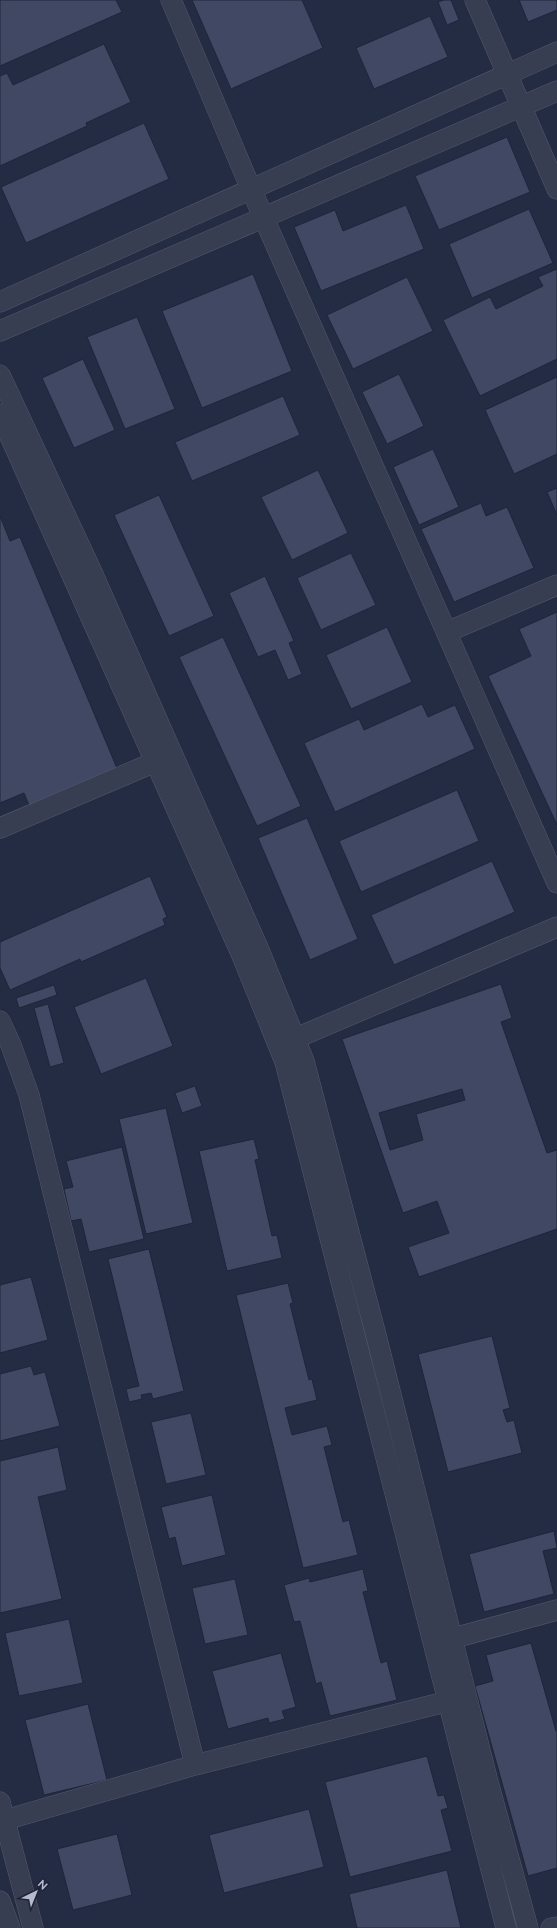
<svg xmlns="http://www.w3.org/2000/svg" width="557" height="1928" viewBox="0 0 557 1928" font-family="Raleway,sans-serif">
	<style>
		.building { fill: #404863; stroke: #1f253a; fill-rule: evenodd }
		.lines { fill: none; stroke-linecap: round; stroke-linejoin: round }
		.minor-casing { stroke: #53596d; stroke-width: 21 }
		.minor { stroke: #383e52; stroke-width: 20 }
	</style>
	<rect width="100%" height="100%" fill="#232c43"/>
	<path class="building" d="M0,0h116l6,12 -122,54z
		M192,0h110l21,48 -92,41z
		M444,0h7l8,20 -12,5 -9,-23z
		M519,0h38v10l-29,12z
		M430,16l18,41 -74,32 -18,-41z
		M104,44l27,58 -45,21 1,3 -87,40v-90l7,-3 6,12z
		M144,123l25,56 -143,64 -25,-56z
		M507,137l23,55 -91,38 -24,-54z
		M406,205l18,44 -103,42 -27,-64 41,-17 8,21z
		M529,209l24,54 -81,35 -23,-54z
		M557,269v90l-77,37 -37,-76 47,-23 6,12 47,-23 -5,-9z
		M253,274l39,97 -90,37 -40,-97z
		M407,277l26,54 -80,38 -26,-54z
		M137,317l38,92 -50,20 -38,-92z
		M83,359l32,71 -41,18 -32,-70z
		M399,374l25,52 -37,18 -25,-52z
		M557,377v77l-43,20 -29,-64z
		M283,396l17,39 -108,46 -17,-39z
		M433,449l26,58 -40,18 -26,-58z
		M318,470l30,63 -56,27 -31,-63z
		M557,488v27l-10,-23z
		M159,495l55,121 -45,20 -55,-121z
		M481,503l5,13 21,-9 27,61 -80,34 -33,-73z
		M0,516l10,25 10,-4 99,236 -88,37 -7,-17 -24,10z
		M351,553l25,52 -55,25 -24,-52z
		M265,576l29,65 -5,2 13,31 -14,6 -13,-30 -17,7 -29,-64z
		M557,612v213l-69,-149 43,-20 -12,-27z
		M387,627l25,55 -61,27 -25,-54z
		M223,637l78,169 -44,20 -78,-169z
		M422,704l6,13 27,-12 20,44 -140,63 -31,-69 55,-24 5,11z
		M457,790l22,51 -118,51 -22,-51z
		M307,818l51,121 -48,21 -52,-122z
		M492,861l23,51 -121,53 -23,-50z
		M150,876l17,41 -4,2 2,6 -84,37 -1,-3 -70,31 -10,-22v-26z
		M146,978l27,68 -72,28 -27,-67z
		M501,984l11,34 -11,4 46,131 10,-3v79l-138,48 -11,-30 41,-14 -12,-32 -34,12 -61,-174zM462,1089l3,11 -49,14 7,26 -33,10 -11,-37z
		M54,985l3,10 -38,13 -3,-10z
		M48,1004l16,59 -14,4 -16,-59z
		M195,1086l7,20 -20,7 -7,-20z
		M166,1108l27,115 -47,11 -27,-115z
		M254,1139l5,20 -4,1 17,76 5,-1 5,23 -55,13 -28,-120z
		M122,1147l22,92 -55,13 -8,-33 -10,2 -7,-32 9,-2 -7,-26z
		M149,1249l35,142 -31,8 -2,-6 -10,2 1,4 -13,3 -3,-13 13,-3 -31,-127z
		M31,1277l17,63 -48,13v-68z
		M288,1283l5,20 -3,1 19,76 3,-1 5,21 -32,8 7,27 35,-9 5,19 -8,2 19,75 6,-2 9,35 -55,13 -67,-273z
		M492,1336l18,72 -7,2 4,12 7,-2 8,33 -74,19 -30,-118z
		M31,1366l3,9 11,-3 15,54 -60,15v-67z
		M191,1413l15,62 -40,9 -15,-62z
		M58,1447l9,43 -29,7 24,102 -62,14v-152z
		M212,1495l14,60 -44,11 -7,-29 -6,2 -8,-32z
		M554,1531l3,17 -14,3 11,43 -70,18 -15,-58z
		M363,1569l5,22 -5,1 18,71 6,-2 10,39 -67,16 -9,-34 -5,2 -16,-63 -6,1 -10,-37 25,-7 1,4z
		M235,1579l13,56 -43,9 -13,-56z
		M69,1619l14,64 -64,13 -14,-63z
		M531,1643l25,88h1v137l-29,8 -53,-190 18,-5 -7,-26z
		M281,1653l15,54 -14,4 3,8 -16,4 -1,-5 -40,11 -16,-58z
		M88,1704l19,76 -63,15 -19,-75z
		M427,1756l11,40 6,-1 4,13 -7,2 11,41 -102,26 -25,-95z
		M309,1809l15,58 -100,26 -15,-58z
		M117,1834l15,61 -59,15 -16,-61z
		M447,1870l14,58h-104l-8,-34z"/>
	<g class="lines">
		<g class="minor-casing">
			<path id="minor" d="M171,0l80,189 306,694
				M475,0l82,189
				M0,302l557,-250
				M0,331l557,-240
				M0,375l91,195 168,380 45,111 73,278 111,443 40,146
				M0,414l243,544 42,104 221,866
				M447,632l110,-47
				M0,828l155,-66
				M0,1021l11,24 18,50 166,670
				M282,1044l275,-117
				M439,1642l118,-32
				M0,1802l33,126
				M0,1820h5l190,-55 266,-67
				M0,1901l10,27
				M551,1928l6,-1"/>
		</g>
		<use href="#minor" class="minor"/>
	</g>
	<g transform="translate(36 1892) rotate(43)" stroke="#1d2338" stroke-width="3" paint-order="stroke">
	<path d="M0-3L7 15L0 10L-7 15Z" fill="#b5bacc"/>
	<text y="-6" font-size="11" font-weight="bold" text-anchor="middle" fill="#b5bacc">N</text>
	</g>
</svg>
